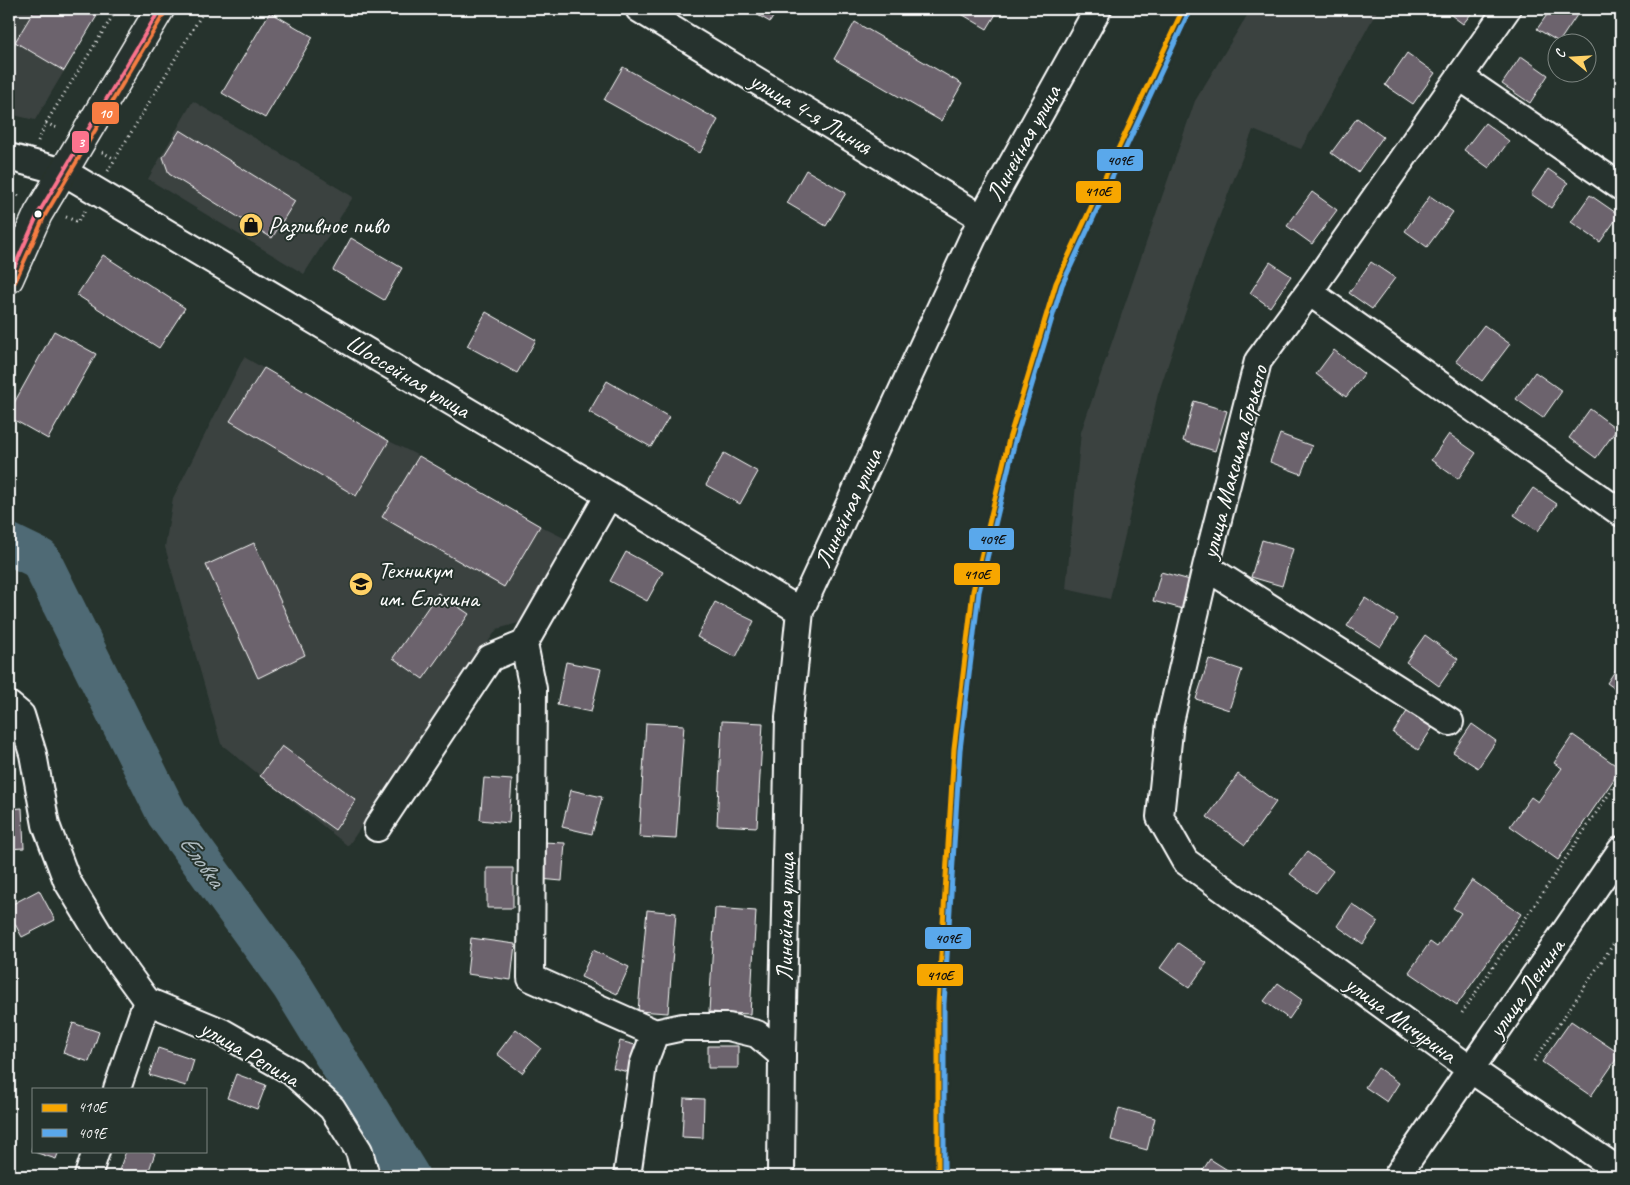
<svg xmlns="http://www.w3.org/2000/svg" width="1630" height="1185" viewBox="0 0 1630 1185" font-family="Caveat,sans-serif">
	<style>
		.built { fill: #3b4240 }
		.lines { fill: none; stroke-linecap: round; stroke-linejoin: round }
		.river { stroke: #4f6b75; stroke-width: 41 }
		.building { fill: #6c646d; stroke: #fff }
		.minor-casing { stroke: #fff; stroke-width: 30 }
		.major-casing { stroke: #fff; stroke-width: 31 }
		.path { stroke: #fff; stroke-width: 3; stroke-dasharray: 1 4; stroke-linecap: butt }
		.minor { stroke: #26332d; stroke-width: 26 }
		.major { stroke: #26332d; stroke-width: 28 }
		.bus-1-casing { stroke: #26332d; stroke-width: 8 }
		.bus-2-casing { stroke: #26332d; stroke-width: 8 }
		.bus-1 { stroke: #fc738d; stroke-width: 4 }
		.bus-2 { stroke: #f77d43; stroke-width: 4 }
		.rail-1-casing { stroke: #26332d; stroke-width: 9 }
		.rail-2-casing { stroke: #26332d; stroke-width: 9 }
		.rail-1 { stroke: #f7a600; stroke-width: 5 }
		.rail-2 { stroke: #5aa8eb; stroke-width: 5 }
		.bus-dot { fill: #fff; stroke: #26332d; stroke-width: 2 }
		.labels { text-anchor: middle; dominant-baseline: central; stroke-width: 4; stroke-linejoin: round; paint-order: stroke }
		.street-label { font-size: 24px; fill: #fff; stroke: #26332d }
		.poi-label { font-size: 24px; fill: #fff; stroke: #26332d; text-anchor: start }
		.water-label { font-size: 25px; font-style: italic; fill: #b0bcc1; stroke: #26332d }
		.line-badge { stroke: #26332d; stroke-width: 2 }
		.badge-label { font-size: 14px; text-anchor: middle; font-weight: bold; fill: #fff }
		.pale-badge-label { font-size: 14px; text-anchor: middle; font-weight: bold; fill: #111 }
	</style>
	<rect width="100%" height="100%" fill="#26332d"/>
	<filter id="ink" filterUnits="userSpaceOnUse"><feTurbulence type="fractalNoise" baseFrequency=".02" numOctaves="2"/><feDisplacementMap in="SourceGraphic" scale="10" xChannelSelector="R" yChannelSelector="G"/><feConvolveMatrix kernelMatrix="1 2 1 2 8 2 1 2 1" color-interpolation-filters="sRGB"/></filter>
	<g filter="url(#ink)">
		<path class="built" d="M9,9h92l-66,111 -26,-6z
			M1251,9h127l-77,140 -48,-19 -46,118 -49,146 -48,205 -44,-10 15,-157 114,-331z
			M193,101l160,96 -49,77 -156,-95z
			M244,357l145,84 30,15 121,70 30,15 -41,79 -32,9 -149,217 -127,-102 -56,-197 8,-49z"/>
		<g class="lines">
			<path class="river" d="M9,544l31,15 127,255 125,172 117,190"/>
		</g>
		<path class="building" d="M35,9h66l-37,62 -49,-29z
			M747,9h31l-8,13z
			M953,9h46l-12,20z
			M1443,9h32l-12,15z
			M1551,9h18l8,6 -18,27 -22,-13z
			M270,12l43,25 -48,81 -43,-25z
			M855,22l107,62 -21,37 -107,-62z
			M1407,53l28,20 -22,31 -28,-19z
			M1521,56l27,19 -18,28 -28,-19z
			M623,67l95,53 -18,33 -96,-53z
			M1357,118l26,19 -25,35 -27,-19z
			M1485,123l24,18 -20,27 -25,-18z
			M180,130l115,71 -23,37 -103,-64 -6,-17z
			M1548,169l20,14 -17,25 -20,-14z
			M806,170l40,23 -20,33 -39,-23z
			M1312,192l25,18 -25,34 -25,-18z
			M1590,195l29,20 -19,27 -29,-20z
			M1430,196l23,16 -26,35 -22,-16z
			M351,238l51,30 -18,32 -51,-30z
			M103,255l82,53 -26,40 -82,-53z
			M1270,262l21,14 -21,31 -20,-14z
			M1371,262l24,16 -23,31 -23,-16z
			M486,312l50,28 -19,33 -50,-27z
			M1484,325l26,19 -28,37 -26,-20z
			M54,331l42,23 -48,85 -39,-22v-5z
			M1334,350l30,24 -18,23 -30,-23z
			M264,368l125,73 -33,55 -126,-75z
			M1535,372l27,19 -19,27 -27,-19z
			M607,381l62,36 -18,30 -62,-35z
			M1194,401l33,10 -12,40 -32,-10z
			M1590,409l27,20 -21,29 -27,-20z
			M1280,434l32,12 -11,28 -31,-12z
			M1449,434l27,19 -18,26 -27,-19z
			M724,453l34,19 -18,32 -34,-19z
			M419,456l121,70 -36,61 -122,-70z
			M1533,488l24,16 -19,27 -24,-16z
			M1262,540l31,9 -11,37 -31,-9z
			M254,543l51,112 -47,23 -52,-113z
			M626,552l37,20 -16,29 -37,-20z
			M1161,572l29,8 -7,29 -30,-8z
			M438,593l31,21 -46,65 -30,-21z
			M1365,598l33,21 -18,28 -33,-21z
			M715,602l39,19 -18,36 -39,-20z
			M1425,635l33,24 -19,27 -33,-24z
			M1209,659l33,11 -13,40 -33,-11z
			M566,662l35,7 -10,43 -34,-7z
			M1621,662v31l-14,-10z
			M1408,710l25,17 -15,23 -25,-17z
			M722,721l41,2 -6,104 -40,-2z
			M646,723l38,2 -8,114 -37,-2z
			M1472,724l24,17 -18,27 -25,-16z
			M1573,735l48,34 -63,91 -48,-34 21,-29 7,5 24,-34 -8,-5z
			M282,746l74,54 -21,30 -75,-54z
			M1238,774l38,28 -31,43 -38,-28z
			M484,778l28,2 -3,43 -29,-3z
			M571,790l31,7 -10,37 -30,-7z
			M22,808l2,40 -15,1v-40z
			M542,842l23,1 -3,38 -22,-2z
			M1307,852l26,19 -17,22 -26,-19z
			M487,868h26v40h-26z
			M1472,880l49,34 -64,91 -48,-33 21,-30 7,5 24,-34 -8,-5z
			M39,890l16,30 -33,17 -13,-24v-7z
			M1352,904l26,18 -15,22 -26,-18z
			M715,908l41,3 -6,103 -41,-2z
			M647,910l29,3 -8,100 -30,-2z
			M471,938l44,6 -4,36 -44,-6z
			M1178,943l29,20 -18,25 -29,-20z
			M593,950l36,17 -12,27 -36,-17z
			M1278,983l24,17 -13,19 -25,-18z
			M1571,1021l49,33 -29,42 -49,-34z
			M73,1023l26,9 -10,30 -26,-9z
			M516,1029l25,19 -19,25 -25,-19z
			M620,1041l23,6 -8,27 -22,-6z
			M708,1046h30v22h-30z
			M158,1048l36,12 -8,26 -37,-11z
			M1378,1068l21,15 -12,19 -22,-15z
			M236,1074l30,11 -9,24 -30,-11z
			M684,1098l20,1 -1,39 -21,-1z
			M1119,1108l36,10 -8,32 -36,-10z
			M34,1141v10h25l-3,8 -25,-8z
			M126,1151h24l5,2 -8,23h-30z
			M1210,1159l27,17h-38z"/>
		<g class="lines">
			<g class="minor-casing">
				<path id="minor" d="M639,9l343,209
					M1507,9l-198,283 -51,69 -52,206 -36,155 -10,95 25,44 285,208 151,103
					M1460,77l161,110
					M9,157l55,15 545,323 191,116
					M1309,292l312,221
					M1206,567l244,155
					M524,644l9,45 -2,289 124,55 28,-6h45l29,7 25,21
					M9,705l12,10 12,39 13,71 21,56 37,61 43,59
					M377,828l113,-170 34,-14 85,-149
					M147,1001l75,31 70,40 40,36 27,43 7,25
					M117,1089l30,-88
					M88,1176l8,-25
					M627,1176l16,-111 12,-32
					M781,1176l1,-121 7,-338 11,-106 182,-393 116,-209
					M1397,1176l224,-326"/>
			</g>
			<g class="major-casing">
				<path id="major" d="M9,279l29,-65 122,-205"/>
			</g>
			<path class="path" d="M46,123l13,6
				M38,141l8,-18 71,-114
				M102,152l13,7
				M108,171l97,-162
				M9,191l10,5
				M66,217l12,5 7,-11
				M1462,1013l159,-237
				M1534,1061l87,-128"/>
			<use href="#minor" class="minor"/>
			<use href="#major" class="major"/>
			<g class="bus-1-casing">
				<path id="bus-1" d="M9,279l29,-65 122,-205"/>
			</g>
			<g class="bus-2-casing">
				<path id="bus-2" d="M15,282l29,-65 121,-205"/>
			</g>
			<use href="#bus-1" class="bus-1"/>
			<use href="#bus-2" class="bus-2"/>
			<g class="rail-1-casing">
				<path id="rail-1" d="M938,1176v-172l16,-255 19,-158 36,-152 47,-156 127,-274"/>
			</g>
			<g class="rail-2-casing">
				<path id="rail-2" d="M944,1176v-172l16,-254 19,-158 36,-151 47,-156 127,-273"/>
			</g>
			<use href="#rail-1" class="rail-1"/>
			<use href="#rail-2" class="rail-2"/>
		</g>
	</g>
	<defs>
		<g id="shop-disc" transform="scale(1.25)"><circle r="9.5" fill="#ffd166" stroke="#26332d"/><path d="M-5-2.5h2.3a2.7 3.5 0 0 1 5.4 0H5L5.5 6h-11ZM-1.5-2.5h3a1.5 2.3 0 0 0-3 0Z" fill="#111"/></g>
		<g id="university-disc" transform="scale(1.25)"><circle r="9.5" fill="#ffd166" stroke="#26332d"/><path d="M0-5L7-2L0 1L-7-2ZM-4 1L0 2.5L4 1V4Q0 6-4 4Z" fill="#111"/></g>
	</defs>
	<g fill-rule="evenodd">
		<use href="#shop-disc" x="251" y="225"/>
		<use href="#university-disc" x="361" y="584"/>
	</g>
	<circle class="bus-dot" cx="38" cy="214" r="4.5"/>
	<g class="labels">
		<g class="street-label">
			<text transform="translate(811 113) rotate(31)">улица 4-я Линия</text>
			<text transform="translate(1023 143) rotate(-61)">Линейная улица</text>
			<text transform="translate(408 376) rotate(31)">Шоссейная улица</text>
			<text transform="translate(1234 462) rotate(-75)">улица Максима Горького</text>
			<text transform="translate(848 508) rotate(-65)">Линейная улица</text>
			<text transform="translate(785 917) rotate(-89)">Линейная улица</text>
			<text transform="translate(1526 988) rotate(-55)">улица Ленина</text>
			<text transform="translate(1401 1019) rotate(36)">улица Мичурина</text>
			<text transform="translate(250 1053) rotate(30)">улица Репина</text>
		</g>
		<g class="poi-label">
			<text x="268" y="225">Разливное пиво</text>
			<text x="378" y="570">Техникум<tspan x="378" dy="28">им. Елохина</tspan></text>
		</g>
		<g class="water-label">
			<text transform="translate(202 861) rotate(54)">Еловка</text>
		</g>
	</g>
	<g class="line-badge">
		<rect x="91" y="101" width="29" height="24" rx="5" fill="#f77d43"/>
		<rect x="71" y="130" width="19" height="24" rx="5" fill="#fc738d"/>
		<rect x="1096" y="148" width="48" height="24" rx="5" fill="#5aa8eb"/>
		<rect x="1075" y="180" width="47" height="24" rx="5" fill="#f7a600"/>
		<rect x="968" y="527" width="47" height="24" rx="5" fill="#5aa8eb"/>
		<rect x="953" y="562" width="48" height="24" rx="5" fill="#f7a600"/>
		<rect x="924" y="926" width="48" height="24" rx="5" fill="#5aa8eb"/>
		<rect x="916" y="963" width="48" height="24" rx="5" fill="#f7a600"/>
	</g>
	<g class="badge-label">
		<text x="105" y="118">10</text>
		<text x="81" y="147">3</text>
	</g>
	<g class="pale-badge-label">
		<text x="1120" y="165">409E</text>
		<text x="1098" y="196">410E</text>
		<text x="992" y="544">409E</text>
		<text x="977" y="579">410E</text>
		<text x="948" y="943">409E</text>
		<text x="940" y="980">410E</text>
	</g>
	<rect width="1630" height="1185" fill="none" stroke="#26332d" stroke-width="30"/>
	<rect x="15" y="15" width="1600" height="1155" fill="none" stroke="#fff" stroke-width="2" filter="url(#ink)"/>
	<rect x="32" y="1088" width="175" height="65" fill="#26332d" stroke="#7d8581"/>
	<rect x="42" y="1104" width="25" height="8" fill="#f7a600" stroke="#7d8581"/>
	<text x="78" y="1112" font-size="15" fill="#ffffff">410E</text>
	<rect x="42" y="1129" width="25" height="8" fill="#5aa8eb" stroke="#7d8581"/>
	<text x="78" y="1138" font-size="15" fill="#ffffff">409E</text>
	<g transform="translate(1572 58) rotate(288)"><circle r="24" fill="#26332d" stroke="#7d8581"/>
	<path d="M0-4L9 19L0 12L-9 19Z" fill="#ffd166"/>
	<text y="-8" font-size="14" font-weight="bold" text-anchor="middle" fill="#ffffff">С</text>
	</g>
</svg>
